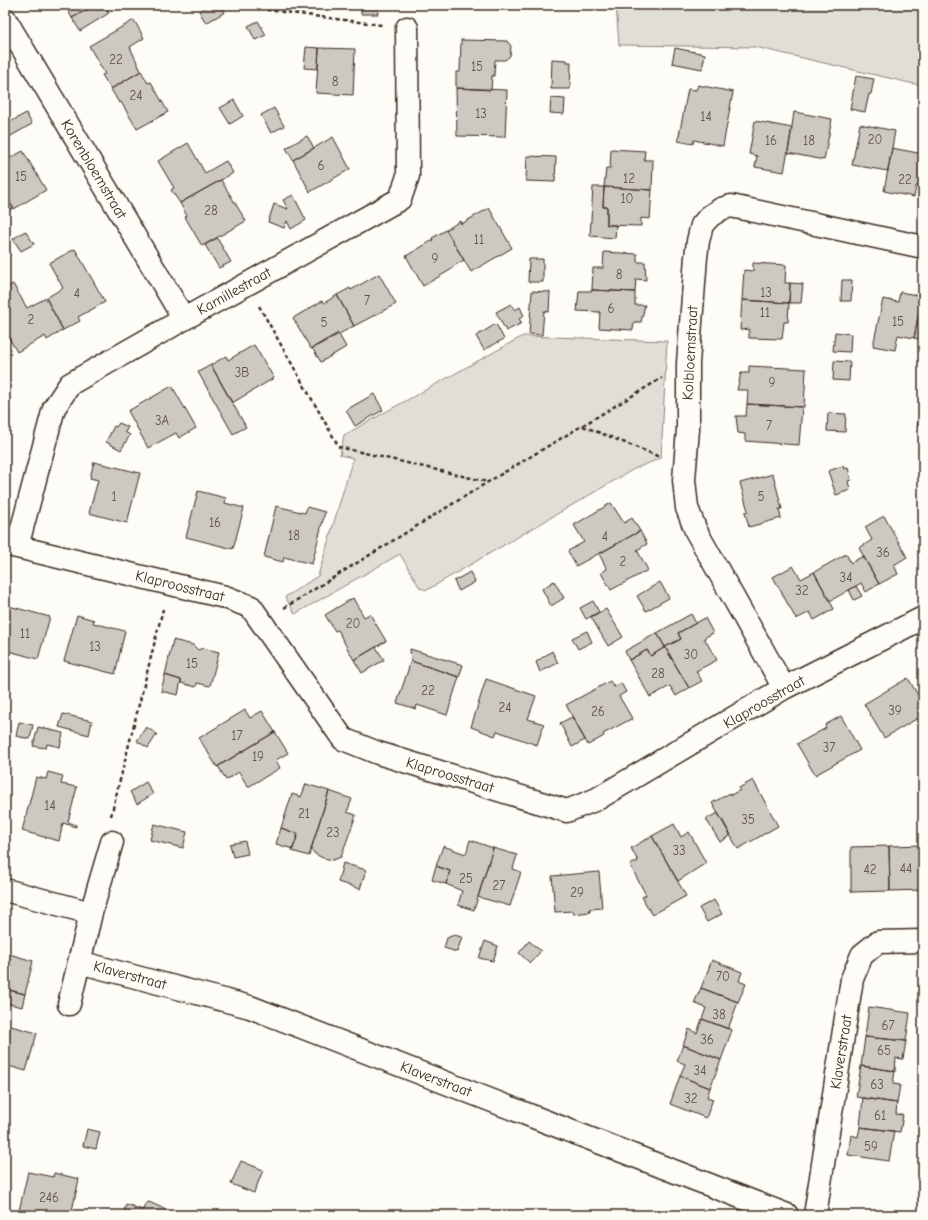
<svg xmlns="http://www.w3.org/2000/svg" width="928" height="1220" viewBox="0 0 928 1220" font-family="'Comic Neue',sans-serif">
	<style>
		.green { fill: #e1ded7; stroke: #8e847a }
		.building { fill: #cdc8c2; stroke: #3b2a1e }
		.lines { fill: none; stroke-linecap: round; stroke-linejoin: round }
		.minor-casing { stroke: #3b2a1e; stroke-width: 25 }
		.path { stroke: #3b2a1e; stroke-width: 2.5; stroke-dasharray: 4 3; stroke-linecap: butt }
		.minor { stroke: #fdfcf7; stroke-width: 22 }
		.labels { text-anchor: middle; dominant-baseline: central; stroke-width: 3.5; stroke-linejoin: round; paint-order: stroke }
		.number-label { font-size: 13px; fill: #605247 }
		.street-label { font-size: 15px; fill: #3b2a1e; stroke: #fdfcf7 }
	</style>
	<rect width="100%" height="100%" fill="#fdfcf7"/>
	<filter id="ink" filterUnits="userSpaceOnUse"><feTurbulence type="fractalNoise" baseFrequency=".025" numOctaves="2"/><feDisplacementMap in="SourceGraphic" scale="8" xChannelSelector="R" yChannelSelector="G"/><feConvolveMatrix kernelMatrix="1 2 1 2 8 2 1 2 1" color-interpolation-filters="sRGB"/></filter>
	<g filter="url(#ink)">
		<path class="green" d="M616,5h307v81l-168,-39 -136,-2z
			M523,336l144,5 -6,117 -27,11 -207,121 -7,-2 -20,-34 -105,60 -10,-17 33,-21 35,-118 -13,-3 4,-20z"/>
		<path class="building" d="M65,5h30l-23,13z
			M95,5h9l5,8 -29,18 -8,-13z
			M209,5h12l4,7 -19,11 -7,-12z
			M361,5h17v9h-17z
			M134,20l10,18 -14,9 11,24 -30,18 -9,-14 3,-1 -16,-28z
			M258,21l8,14 -11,5 -7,-14z
			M461,40l46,1 4,5 -1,10 -5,4h-10l-1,16h-2l-1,14 -35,-2v-16h4z
			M306,47l13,1 -1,21 -14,-1z
			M319,48l36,1 -2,46 -37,-2z
			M675,48l30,6 -3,15 -30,-6z
			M552,59l15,1v2h4l-1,27h-19z
			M141,71l7,12 3,-1 17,30 -31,17 -16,-27 -2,1 -8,-14z
			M856,76l18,3 -3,15h-2l-4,18 -15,-3z
			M698,85l35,7 -10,54 -29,-6 -1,4 -15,-3 10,-52 8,1z
			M456,88l51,2 -2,47 -48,-1z
			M551,98l14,1 -1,15 -14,-1z
			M234,100l9,16 -13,8 -10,-16z
			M274,108l10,18 -13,7 -10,-18z
			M794,112l38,7 -8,41 -36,-7z
			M26,113l6,11 -23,13 -1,-3 -3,1v-10z
			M755,121l37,7 -8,44 -29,-5 2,-11 -8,-2z
			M860,124l35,7 -7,40 -36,-6z
			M307,136l7,12 -21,12 -7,-12z
			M333,137l17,32 -40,23 -17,-32z
			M188,143l17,30 21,-12 7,12 -53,30 -9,-13 3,-2 -16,-27z
			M892,148l31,6v33l-7,-1 -2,11 -30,-6z
			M611,149l34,2 -1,9h9l-1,30 -48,-3 2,-19h4z
			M23,151l23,39 -32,19 -9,-14v-34z
			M527,156l29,1 -1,25 -29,-1z
			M221,180l25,41 -44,25 -17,-29 2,-1 -7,-13z
			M593,187h11l-1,20h4v18h9l-1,13 -25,-2z
			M604,187l48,3 -2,29 -9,-1v8l-34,-1v-18h-4z
			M5,194l8,14 -8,4z
			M293,195l13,25 -15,9 -4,-8 -3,7 -16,-6 6,-18 14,5 -5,-9z
			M489,208l23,40 -41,24 -25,-42 14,-9 1,3z
			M446,230l18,30 -12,7v2l-29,17 -17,-30 27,-16 -1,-2z
			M25,231l9,13 -13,7 -8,-12z
			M217,238l14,24 -12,6 -14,-23z
			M75,249l30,53 -27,15 2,4 -17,9 -17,-32 17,-10 -14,-25z
			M604,252l33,2v8h8l1,18 -10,-1 -1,13 -43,-2 1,-22h10z
			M529,259h14v23h-15z
			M753,263l33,2 -1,18h5l-1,20 -47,-3 2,-30 9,1z
			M379,274l17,30 -42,22 -17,-31 13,-7 1,2z
			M842,280h10l-1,21h-10z
			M790,283l13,1 -2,19h-12z
			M13,284l14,24 19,-10 17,32 -16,10 -2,-4 -28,16 -12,-21v-43z
			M592,290l43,2v13h10l-4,17h-7l-1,8 -34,-2 1,-16 -23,-1 2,-20h13z
			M532,291l18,1 -1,20 -5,-1 -2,24 -13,-1z
			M900,292l22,4 -8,42 -16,-3 -3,15 -22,-4 10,-47 15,3z
			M337,295l17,31 -43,23 -18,-31 29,-17 2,2z
			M742,300l47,3 -1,19h-4l-2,17 -33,-1v-9l-9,1z
			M511,304l4,6 5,-3 4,9 -5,3 3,4 -16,8 -10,-19z
			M920,306l3,1v33l-9,-2z
			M496,324l8,15 -20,11 -8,-14z
			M835,332l16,2 -1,18 -17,-1z
			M338,333l8,14 -25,15 -9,-14z
			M254,345l20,33 -42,25 -21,-38 15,-9 2,4z
			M834,361l16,1 -1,19 -16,-1z
			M211,365l35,62 -13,7 -35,-62z
			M749,366l57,3 -2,38 -57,-3 1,-14h-11l4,-17h8z
			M172,386l24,42 -17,10 -3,-5 -28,15 -20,-37z
			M374,394l9,16 -28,16 -9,-16z
			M747,404l55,3 -3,38 -54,-4v-7l-7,-1 -2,-17h10z
			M920,412h3v16l-6,-1z
			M828,413l18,1 -1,18 -18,-1z
			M119,423l9,4 -3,5 5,3 -9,15 -15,-8 8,-16 2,1z
			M921,435h2v18l-5,-1z
			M94,462l46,11 -13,50 -38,-10 9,-33 -8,-2z
			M843,466l1,3 4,-1 3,12 -3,1 2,9 -14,5 -8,-24z
			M773,474l9,35h-3l2,9 -32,9 -4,-15 3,-1 -8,-28z
			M198,491l28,7 -1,5 19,5 -11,41 -47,-12z
			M611,503l13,20 8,-5 8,13 -64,35 -8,-15 16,-9 -10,-17z
			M276,506l29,7 2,-6 18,5 -13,52 -28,-7 -1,5 -19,-5z
			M884,516l23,41 -13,8 4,9 -19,10 -20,-36 13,-8 -7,-13z
			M640,531l7,13 -10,6 11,20 -37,20 -10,-17 6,-4 -8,-15z
			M846,554l5,9 12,-7 16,28 -13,8 -5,-9 -31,18 -16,-29z
			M793,566l8,13 13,-7 20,37 -20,11 -4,-8 -14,7 -23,-42z
			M470,572l5,10 -16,9 -5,-10z
			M554,581l10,17 -13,8 -9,-17z
			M660,582l9,16 -23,13 -9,-15z
			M856,586l6,10 -8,4 -5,-10z
			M353,598l11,19 6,-3 16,27 -32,19 -14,-25h1l-3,-5 -3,1 -10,-16z
			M593,601l6,11 -13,7 -6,-11z
			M5,605l45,12 -12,42 -33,-9z
			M606,609l17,28 -15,9 -17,-29z
			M691,614l5,9 -18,10 3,6 -16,8 -8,-14z
			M77,615l17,5 -1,3 32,8 -10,43 -51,-13z
			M705,618l8,15 -9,5 13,22 -21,11 6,10 -13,7 -24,-41 16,-8 -3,-6z
			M587,631l5,11 -14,7 -6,-11z
			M657,633l8,14 -14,9 -4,-6 -18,10 -4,-9z
			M173,640l20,5 5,5 5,-2 16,4 -9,34 -13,-3 -1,4 -15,-4v-3l-16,-5z
			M376,647l8,13 -22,13 -8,-13z
			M665,647l24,41 -13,8 -6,-10 -20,11 -21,-37 18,-10 4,6z
			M410,649l53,16 -4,12 -48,-16z
			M552,651l6,12 -18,9 -4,-10z
			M411,661l48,16 -12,38 -30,-10 -1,4 -19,-6z
			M165,675l16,5 -3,15 -17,-4z
			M908,678l15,26v11l-39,23 -20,-34z
			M486,679l50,17 -8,23 16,5 -7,21 -40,-14 -2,5 -24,-9z
			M610,681l4,6 7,-4 5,9 -7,4 14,24 -2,-1 -28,15 1,2 -16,9 -22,-40z
			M245,710l5,8 12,-7 13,21 -58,35 -18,-29z
			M63,714l29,7 -3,14 -30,-8z
			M841,716l19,34 -45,25 -18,-31 29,-16 -1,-3z
			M572,717l13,23 -13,7 -12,-24z
			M19,722l14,3 -3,14 -14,-3z
			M38,727l25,6 -3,14 -13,-3 -1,4 -13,-2z
			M146,727l11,7 -9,14 -11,-7z
			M275,732l13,21 -12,7 4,8 -32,19 -9,-15 -13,8 -8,-14z
			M48,772l15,4 -2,8 16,3 -9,35 8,3v2l-13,-4 -4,18 -37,-10 14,-54 10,2z
			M753,780l25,46 -40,23 -26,-46 18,-10 1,2 9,-5 -1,-2z
			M146,782l7,12 -16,10 -7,-12z
			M306,784l23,7 -20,65 -17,-5 6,-17 -17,-6 11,-34 9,3z
			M329,791l23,8 -5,13 9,3 -15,42 -8,3 -10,-2 -8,-4 -4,-5z
			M718,813l13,22 -11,7 -14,-23z
			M154,824l33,8 -4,16 -33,-8z
			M674,824l7,13 8,-5 17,31 -28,18 -26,-45z
			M281,828l17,6 -5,15 -17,-5z
			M652,836l34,60 -34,19 -10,-18 4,-2 -16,-30 8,-4 -7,-13z
			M470,840l23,8 -19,62 -16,-5 4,-14 -16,-7 4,-13 -14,-5 7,-20 23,8z
			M245,841l3,13 -15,3 -3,-13z
			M923,845v45l-33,1 -1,-45z
			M889,846l1,45 -39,1v-45z
			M493,848l24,7 -4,14 8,3 -11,34 -32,-9z
			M343,863l23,7 -6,19 -22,-7z
			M436,866l14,5 -4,13 -14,-4z
			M599,872l3,36 -13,1 1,3 -17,2v-3l-18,1 -3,-36z
			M714,900l8,14 -15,8 -8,-14z
			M454,935l8,2 -5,15 -13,-4 3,-10z
			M485,941l13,5 -5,15 -14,-3z
			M529,941l12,10 -11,12 -11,-10z
			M5,951l1,2 27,8 -8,33 -20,-5z
			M712,960l30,12 -3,9 7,3 -8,18 -37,-14z
			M701,988l37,14 -10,27 -26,-10 4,-11 -12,-5z
			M5,989l20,5 -3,13 -17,-4z
			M869,1007l41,6 -4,28 -41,-4z
			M702,1019l30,11 -11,30 -38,-15 6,-16 8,4z
			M11,1026l26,7 -11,38 -21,-6 2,-13 -2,-1v-4z
			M865,1037l41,4 -3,18 -7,-1 -1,13 -34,-5z
			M683,1045l38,15 -11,28 -30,-12 5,-12 -8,-3z
			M861,1066l34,5 -2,13 7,1 -3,18 -41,-6z
			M680,1076l30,12 -3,9 6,2 -7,19 -36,-14z
			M863,1098l34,5 -1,11 7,1 -3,17 -40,-5z
			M860,1127l34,4 -5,30 -41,-6 3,-20 7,2z
			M87,1129l13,3 -4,17 -13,-3z
			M241,1161l22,9 -9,23 -23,-9z
			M28,1172l25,5 1,-4 25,6 -8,36h-53z
			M149,1202l29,13h-55l3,-11 17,6 2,-6z"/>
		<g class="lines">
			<g class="minor-casing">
				<path id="minor" d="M5,19l179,300
					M5,544l220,53 26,10 92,132 35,14 189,58 30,-12 187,-111 139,-70
					M17,547l37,-139 16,-24 114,-65 216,-120 8,-23 -1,-148
					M784,688l-88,-157 -9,-23 -3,-28 4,-51v-66l8,-106 2,-16 4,-16 8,-9 11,-7 10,-3 192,41
					M5,890l86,23
					M79,962l171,45 537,208
					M69,1004l22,-91 21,-71
					M815,1215l37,-236 10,-24 16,-13 45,-1"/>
			</g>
			<path class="path" d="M261,5l7,5 114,15
				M259,306l80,141 149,35
				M583,426l77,31
				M284,608l204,-126 174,-104
				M111,816l52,-207"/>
			<use href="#minor" class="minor"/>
		</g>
	</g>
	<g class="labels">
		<g class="number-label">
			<text x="116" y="59">22</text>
			<text x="477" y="66">15</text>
			<text x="335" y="81">8</text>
			<text x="136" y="95">24</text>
			<text x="481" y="113">13</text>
			<text x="706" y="116">14</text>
			<text x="875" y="139">20</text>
			<text x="771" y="140">16</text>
			<text x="809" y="140">18</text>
			<text x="321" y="165">6</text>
			<text x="21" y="176">15</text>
			<text x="629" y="178">12</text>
			<text x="905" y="179">22</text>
			<text x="627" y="198">10</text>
			<text x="211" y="210">28</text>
			<text x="479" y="239">11</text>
			<text x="435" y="258">9</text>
			<text x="619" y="274">8</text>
			<text x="766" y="292">13</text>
			<text x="77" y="293">4</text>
			<text x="367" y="300">7</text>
			<text x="611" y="308">6</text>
			<text x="765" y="312">11</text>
			<text x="31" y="319">2</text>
			<text x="898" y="321">15</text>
			<text x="324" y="322">5</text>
			<text x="242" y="372">3B</text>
			<text x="772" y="382">9</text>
			<text x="162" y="420">3A</text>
			<text x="769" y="425">7</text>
			<text x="114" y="496">1</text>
			<text x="761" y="496">5</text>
			<text x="215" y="522">16</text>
			<text x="294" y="535">18</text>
			<text x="605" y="536">4</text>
			<text x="883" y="552">36</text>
			<text x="623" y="561">2</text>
			<text x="846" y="577">34</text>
			<text x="802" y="590">32</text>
			<text x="353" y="623">20</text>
			<text x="25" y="633">11</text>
			<text x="95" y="646">13</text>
			<text x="691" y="654">30</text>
			<text x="192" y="663">15</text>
			<text x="658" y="673">28</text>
			<text x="428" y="690">22</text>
			<text x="505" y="707">24</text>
			<text x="895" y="710">39</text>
			<text x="598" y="711">26</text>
			<text x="237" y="735">17</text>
			<text x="829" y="747">37</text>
			<text x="258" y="756">19</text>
			<text x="50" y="805">14</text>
			<text x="304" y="813">21</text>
			<text x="748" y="819">35</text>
			<text x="333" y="832">23</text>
			<text x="679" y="850">33</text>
			<text x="906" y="868">44</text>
			<text x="870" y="869">42</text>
			<text x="466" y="878">25</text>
			<text x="499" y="885">27</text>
			<text x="577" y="892">29</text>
			<text x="723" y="976">70</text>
			<text x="719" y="1014">38</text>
			<text x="888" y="1025">67</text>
			<text x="707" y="1039">36</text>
			<text x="884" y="1050">65</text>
			<text x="700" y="1070">34</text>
			<text x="877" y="1084">63</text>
			<text x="691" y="1098">32</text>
			<text x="880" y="1115">61</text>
			<text x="871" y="1146">59</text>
			<text x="49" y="1197">246</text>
		</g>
		<g class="street-label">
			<text transform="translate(94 169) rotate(59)">Korenbloemstraat</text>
			<text transform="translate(234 291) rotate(-29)">Kamillestraat</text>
			<text transform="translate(690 353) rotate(-87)">Kolbloemstraat</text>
			<text transform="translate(180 586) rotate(14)">Klaproosstraat</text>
			<text transform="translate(764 702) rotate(-30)">Klaproosstraat</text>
			<text transform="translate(450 775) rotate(17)">Klaproosstraat</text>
			<text transform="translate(130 975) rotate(15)">Klaverstraat</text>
			<text transform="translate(841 1052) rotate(-81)">Klaverstraat</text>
			<text transform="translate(436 1079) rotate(21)">Klaverstraat</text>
		</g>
	</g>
	<rect width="928" height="1220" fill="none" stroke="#fdfcf7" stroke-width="20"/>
	<rect x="10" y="10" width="908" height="1200" fill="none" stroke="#3b2a1e" stroke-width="1.5" filter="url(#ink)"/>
</svg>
